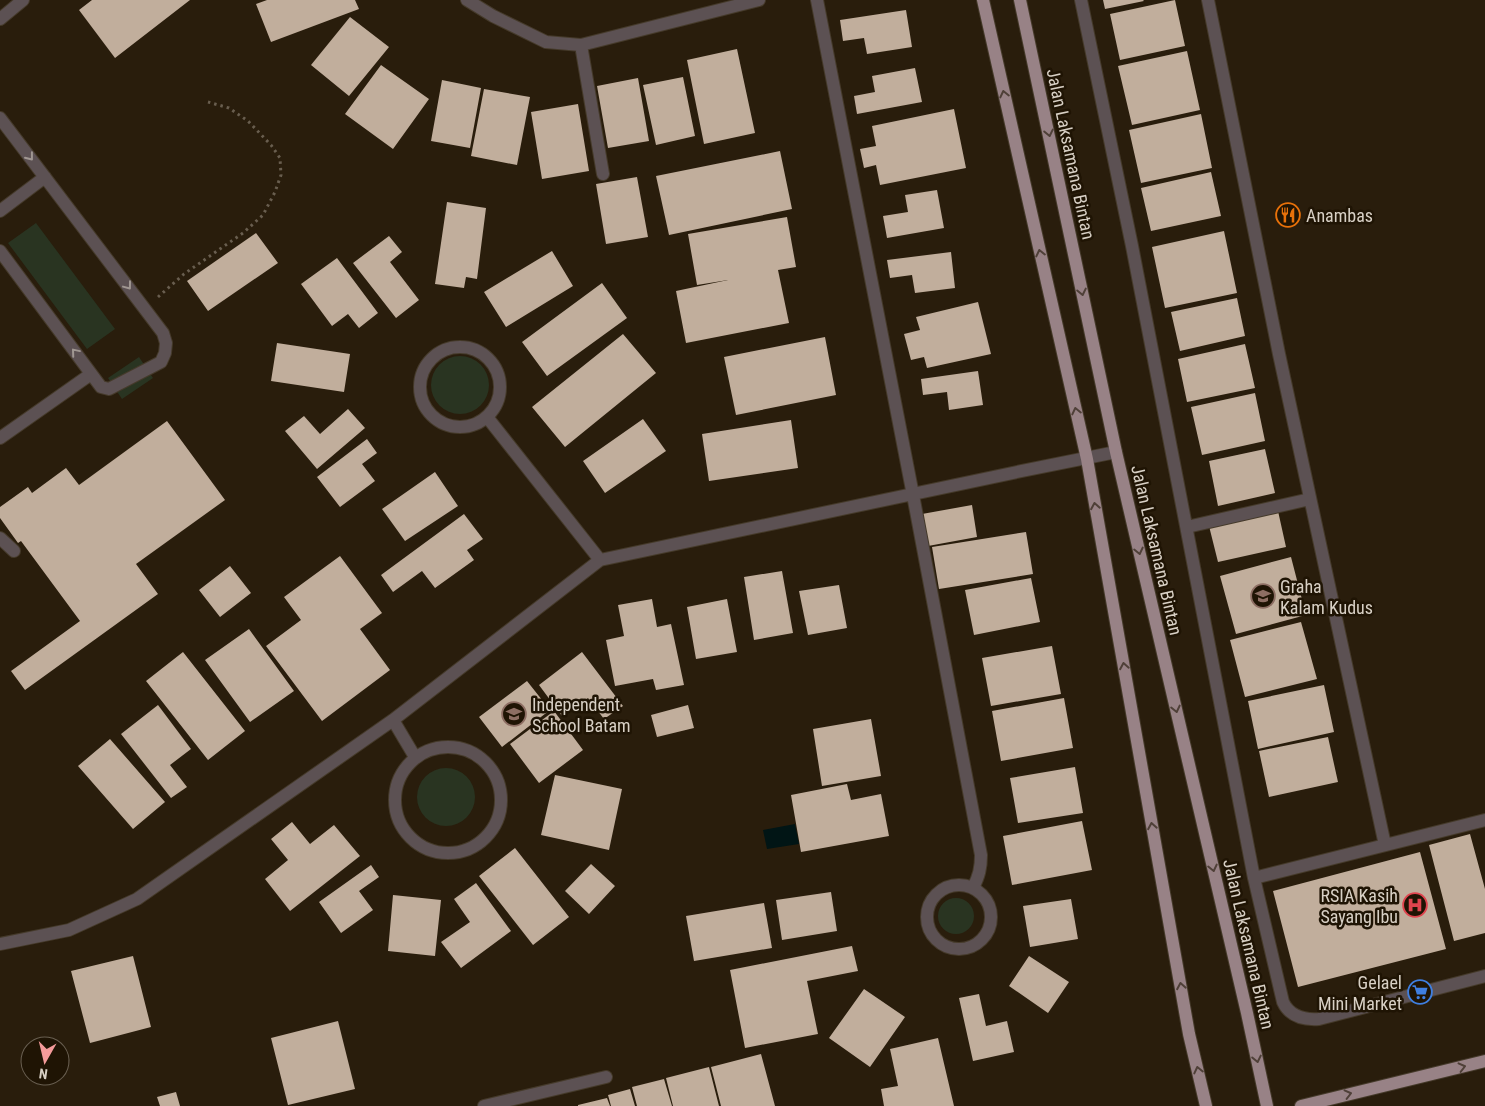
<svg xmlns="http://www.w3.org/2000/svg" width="1485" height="1106" viewBox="0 0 1485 1106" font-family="'Roboto Condensed',sans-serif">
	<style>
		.green { fill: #293421 }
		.water { fill: #011515 }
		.building { fill: #c1ae9c }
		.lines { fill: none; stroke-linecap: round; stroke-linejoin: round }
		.minor-casing { stroke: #453a2a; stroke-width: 14 }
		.major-casing { stroke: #453a2a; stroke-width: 14 }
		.path { stroke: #695e4f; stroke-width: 3; stroke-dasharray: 2.5 4; stroke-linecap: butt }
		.minor { stroke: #5c5153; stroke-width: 12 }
		.major { stroke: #988286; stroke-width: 12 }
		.oneway { stroke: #4f4038 }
		.oneway2 { stroke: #a09792 }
		.labels { text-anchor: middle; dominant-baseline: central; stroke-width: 5; stroke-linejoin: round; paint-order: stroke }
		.street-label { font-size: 18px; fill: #d8d0c5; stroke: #1f1404 }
		.poi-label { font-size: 18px; fill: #d8d0c5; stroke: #1f1404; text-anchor: start }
	</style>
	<rect width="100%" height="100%" fill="#291d0c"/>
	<path class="green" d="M36,223l79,106 -28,20 -79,-106z
		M431 385a29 29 0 1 1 58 0a29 29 0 1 1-58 0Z
		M139,357l14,21 -31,21 -14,-21z
		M417 797a29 29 0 1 1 58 0a29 29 0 1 1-58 0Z
		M938 916a18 18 0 1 1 36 0a18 18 0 1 1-36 0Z"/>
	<path class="water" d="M795,824l4,20 -32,5 -4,-19z"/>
	<path class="building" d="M92,0h98l-75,58 -36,-48z
		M267,0h88l4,9 -88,33 -15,-38z
		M1103,0h40l1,1 -39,8z
		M1175,0l10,46 -65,14 -10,-46z
		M906,10l6,37 -45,7 -3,-16 -21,3 -3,-21z
		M350,17l39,30 -40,49 -38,-31z
		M737,49l18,84 -51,11 -17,-84z
		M1187,51l13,59 -68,15 -14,-59z
		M381,65l48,34 -36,50 -48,-35z
		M915,68l7,34 -65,12 -3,-18 21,-4 -3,-16z
		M683,77l12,59 -39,9 -13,-60z
		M638,78l11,63 -41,7 -11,-62z
		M442,80l39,8 -11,60 -39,-7z
		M484,89l46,8 -13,68 -46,-9z
		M578,104l11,67 -47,8 -11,-67z
		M954,109l12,59 -86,17 -4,-20 -12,3 -4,-19 16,-3 -4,-20z
		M1201,114l11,54 -71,15 -12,-53z
		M780,151l12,58 -123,26 -13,-59z
		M1211,172l10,44 -70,15 -10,-43z
		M637,177l11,60 -42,7 -10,-60z
		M937,190l7,38 -57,10 -4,-22 25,-4 -3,-17z
		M447,202l39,6 -9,71 -11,-2 -2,11 -29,-4z
		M787,217l9,50 -18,3 11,53 -103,20 -10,-52 52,-11 -31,5 -9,-51z
		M1224,231l13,62 -72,15 -13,-61z
		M256,233l22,30 -70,48 -21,-30z
		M389,236l13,16 -12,10 29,38 -23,18 -43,-55z
		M552,251l21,35 -67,41 -22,-35z
		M951,252l4,36 -40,5 -3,-18 -22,3 -3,-18z
		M337,258l41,55 -19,15 -11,-14 -16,12 -31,-42z
		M602,283l25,35 -80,58 -25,-34z
		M1237,298l8,38 -65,15 -9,-39z
		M978,302l13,52 -64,14 -3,-11 -13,3 -7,-26 16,-4 -4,-13z
		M623,334l33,39 -91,74 -33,-40z
		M825,337l11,58 -100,20 -12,-58z
		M277,343l73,11 -6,38 -73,-11z
		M1245,344l10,44 -68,14 -9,-43z
		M978,371l5,34 -34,5 -2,-18 -24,3 -2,-16z
		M1255,393l10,48 -63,14 -11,-48z
		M348,409l17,19 -48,41 -32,-38 19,-15 16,18z
		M643,419l23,32 -61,42 -22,-32z
		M791,420l7,48 -89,13 -7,-47z
		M167,421l58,79 -89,64 22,30 -133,96 -14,-19 69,-50 -59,-80 -3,2 -18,-25v-11l28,-20 4,6 34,-25 13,17z
		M367,439l10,14 -15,11 13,17 -35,26 -23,-30z
		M1265,449l10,44 -57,13 -9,-45z
		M435,472l23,34 -53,35 -23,-32z
		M972,505l5,32 -49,9 -6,-32z
		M1278,511l8,36 -68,15 -9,-36z
		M464,514l19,25 -16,11 7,10 -39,28 -13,-17 -29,21 -12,-17z
		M1026,532l7,42 -94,15 -7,-42z
		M340,556l42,57 -22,16 30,41 -68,51 -56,-75 35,-26 -17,-23z
		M1291,557l15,58 -70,19 -16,-58z
		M230,566l21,27 -31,24 -21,-27z
		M782,571l11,62 -39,7 -10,-63z
		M1031,578l9,44 -66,13 -9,-45z
		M839,585l8,43 -39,7 -9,-44z
		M652,599l5,28 14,-3 13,61 -28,5 -3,-11 -38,7 -9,-46 18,-4 -6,-31z
		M727,599l10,53 -41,7 -9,-52z
		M1301,622l16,57 -72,18 -15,-57z
		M249,629l45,62 -44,31 -45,-62z
		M1052,646l9,48 -70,12 -9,-48z
		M183,652l62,79 -37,29 -62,-79z
		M582,652l41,54 -19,13 -16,-21 -26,18 -23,-31z
		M527,681l23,29 -48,37 -23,-30z
		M1324,685l10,47 -76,17 -10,-48z
		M1064,698l9,50 -72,13 -9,-50z
		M158,705l33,44 -21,16 17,22 -16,11 -50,-64z
		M688,705l6,23 -37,9 -6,-22z
		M554,711l29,39 -44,33 -29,-39z
		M871,719l10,57 -59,10 -9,-57z
		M1328,737l10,45 -69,15 -10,-46z
		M110,739l55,63 -32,27 -55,-63z
		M1075,767l8,46 -65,10 -8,-45z
		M555,775l67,14 -13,61 -68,-15z
		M847,784l4,16 30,-6 8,42 -88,16 -10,-57z
		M1082,821l10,49 -80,15 -9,-49z
		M292,822l18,22 24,-19 26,31 -70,55 -25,-32 23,-19 -17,-21z
		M1470,834l15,55v44l-31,8 -25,-96z
		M515,848l54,69 -36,28 -54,-69z
		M1420,852l26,97 -148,38 -25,-96z
		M591,864l24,22 -26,28 -24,-23z
		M371,865l8,12 -20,14 14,19 -32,23 -22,-31z
		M476,883l35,48 -50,37 -20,-26 29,-20 -16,-23z
		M831,892l6,39 -55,9 -6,-40z
		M393,895l48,5 -6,56 -47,-5z
		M1071,899l7,40 -48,8 -7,-41z
		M764,903l8,45 -78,13 -8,-45z
		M852,946l6,25 -51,10 11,53 -73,14 -15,-78z
		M133,956l18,71 -61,16 -19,-72z
		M1029,956l40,26 -21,31 -39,-27z
		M864,989l41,28 -35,50 -41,-29z
		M979,994l7,32 21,-5 7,31 -41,9 -14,-63z
		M338,1021l17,68 -67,16 -17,-67z
		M938,1038l16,68h-70l-3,-17 17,-3 -8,-37z
		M761,1054l14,52h-54l-10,-39z
		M709,1067l10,39h-46l-7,-28z
		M664,1079l8,27h-35l-5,-19z
		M630,1089l5,17h-24l-3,-11z
		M176,1092l4,14h-20l-3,-9z
		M607,1098l3,8h-32v-1z"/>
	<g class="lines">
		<g class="minor-casing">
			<path id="minor" d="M467,0l26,16 53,26 35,3 178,-45
				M817,0l96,495 68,360c0,13 -2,21 -8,33
				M1081,0l51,246 122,632 29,124c7,15 21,18 36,17l166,-43
				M1208,0l71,354 106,491
				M0,19l23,-19
				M581,45l22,129
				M0,118l163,215 3,10 -1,10 -4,9 -52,27 -8,-2 -101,-136
				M0,211l45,-34
				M420 387a40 40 0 1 1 80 0a40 40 0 1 1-80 0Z
				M487,417l113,143
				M0,438l91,-64
				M1187,527l123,-28
				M0,538l14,13
				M393,720l22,37
				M395 800a53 53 0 1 1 106 0a53 53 0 1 1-106 0Z
				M1254,878l231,-58
				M927 917a32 32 0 1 1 64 0a32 32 0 1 1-64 0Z
				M0,944l69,-14 68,-31 256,-179 207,-160 417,-88 99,-20
				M484,1106l122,-29"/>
		</g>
		<g class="major-casing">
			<path id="major" d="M983,0l104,459 102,575 17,72
				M1020,0l96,452 131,561 20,93
				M1301,1106l184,-45"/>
		</g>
		<path class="path" d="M158,297l26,-23 59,-41 20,-18 12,-23 6,-17 -1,-17 -9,-13 -23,-24 -19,-13 -21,-6"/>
		<use href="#minor" class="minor"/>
		<use href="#major" class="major"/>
	</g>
	<defs><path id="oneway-chevron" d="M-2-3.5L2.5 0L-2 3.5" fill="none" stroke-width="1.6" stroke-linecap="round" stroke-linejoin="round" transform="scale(1.25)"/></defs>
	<g class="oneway">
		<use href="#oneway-chevron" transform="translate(1004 94) rotate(-103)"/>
		<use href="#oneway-chevron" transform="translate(1049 133) rotate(78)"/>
		<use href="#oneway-chevron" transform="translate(1040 253) rotate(-103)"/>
		<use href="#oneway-chevron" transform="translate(1082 292) rotate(78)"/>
		<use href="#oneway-chevron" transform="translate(1076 411) rotate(-103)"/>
		<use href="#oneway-chevron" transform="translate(1095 506) rotate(-100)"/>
		<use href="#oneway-chevron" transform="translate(1139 551) rotate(77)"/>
		<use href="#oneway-chevron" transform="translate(1124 666) rotate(-100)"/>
		<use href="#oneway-chevron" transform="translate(1176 709) rotate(77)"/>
		<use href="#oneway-chevron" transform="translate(1152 826) rotate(-100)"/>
		<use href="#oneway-chevron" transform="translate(1213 868) rotate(77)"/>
		<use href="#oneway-chevron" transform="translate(1181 986) rotate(-100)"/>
		<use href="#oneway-chevron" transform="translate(1257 1059) rotate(78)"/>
		<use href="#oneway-chevron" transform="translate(1462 1067) rotate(-14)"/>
		<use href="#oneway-chevron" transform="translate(1198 1070) rotate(-103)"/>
		<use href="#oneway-chevron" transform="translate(1348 1094) rotate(-14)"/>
	</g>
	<g class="oneway2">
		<use href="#oneway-chevron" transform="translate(30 157) rotate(52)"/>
		<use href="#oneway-chevron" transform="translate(128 286) rotate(53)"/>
		<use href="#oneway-chevron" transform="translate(75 352) rotate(-130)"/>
	</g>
	<defs>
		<g id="restaurant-ring" transform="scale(1.25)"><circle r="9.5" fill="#1f1404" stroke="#e8710a" stroke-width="1.5"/><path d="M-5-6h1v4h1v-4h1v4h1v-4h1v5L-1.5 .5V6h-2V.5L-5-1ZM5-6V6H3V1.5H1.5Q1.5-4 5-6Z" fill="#e8710a"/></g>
		<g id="school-ring" transform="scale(1.25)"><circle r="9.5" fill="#1f1404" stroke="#8d6e63" stroke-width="1.5"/><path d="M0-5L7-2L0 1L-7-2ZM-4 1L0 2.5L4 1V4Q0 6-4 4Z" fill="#8d6e63"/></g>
		<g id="hospital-ring" transform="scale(1.25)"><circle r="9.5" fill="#1f1404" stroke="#e0444e" stroke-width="1.5"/><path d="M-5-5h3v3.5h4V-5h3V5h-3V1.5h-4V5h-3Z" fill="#e0444e"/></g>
		<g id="supermarket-ring" transform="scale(1.25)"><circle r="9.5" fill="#1f1404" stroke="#3f7fe0" stroke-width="1.5"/><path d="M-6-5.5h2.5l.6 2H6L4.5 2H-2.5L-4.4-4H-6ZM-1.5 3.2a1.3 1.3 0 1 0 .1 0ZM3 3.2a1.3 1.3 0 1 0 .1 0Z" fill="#3f7fe0"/></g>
	</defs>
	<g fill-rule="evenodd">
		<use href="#restaurant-ring" x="1288" y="215"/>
		<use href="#school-ring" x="1263" y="596"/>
		<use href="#school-ring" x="514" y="714"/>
		<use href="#hospital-ring" x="1415" y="905"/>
		<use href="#supermarket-ring" x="1420" y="992"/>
	</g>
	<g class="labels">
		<g class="street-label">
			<text transform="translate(1071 154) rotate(78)">Jalan Laksamana Bintan</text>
			<text transform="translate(1157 550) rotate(77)">Jalan Laksamana Bintan</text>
			<text transform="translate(1249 944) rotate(77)">Jalan Laksamana Bintan</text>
		</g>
		<g class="poi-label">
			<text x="1306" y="215">Anambas</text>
			<text x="1280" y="586">Graha<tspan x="1280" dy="21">Kalam Kudus</tspan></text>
			<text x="532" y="704">Independent<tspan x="532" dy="21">School Batam</tspan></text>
			<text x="1398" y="895" text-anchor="end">RSIA Kasih<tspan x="1398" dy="21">Sayang Ibu</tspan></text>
			<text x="1402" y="982" text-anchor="end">Gelael<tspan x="1402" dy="21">Mini Market</tspan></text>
		</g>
	</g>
	<g transform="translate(45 1061) rotate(188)"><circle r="24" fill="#1f1404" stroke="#695f51"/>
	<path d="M0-4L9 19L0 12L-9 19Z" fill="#f59b9b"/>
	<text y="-8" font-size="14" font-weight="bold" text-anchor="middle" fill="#d8d0c5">N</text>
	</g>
</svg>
